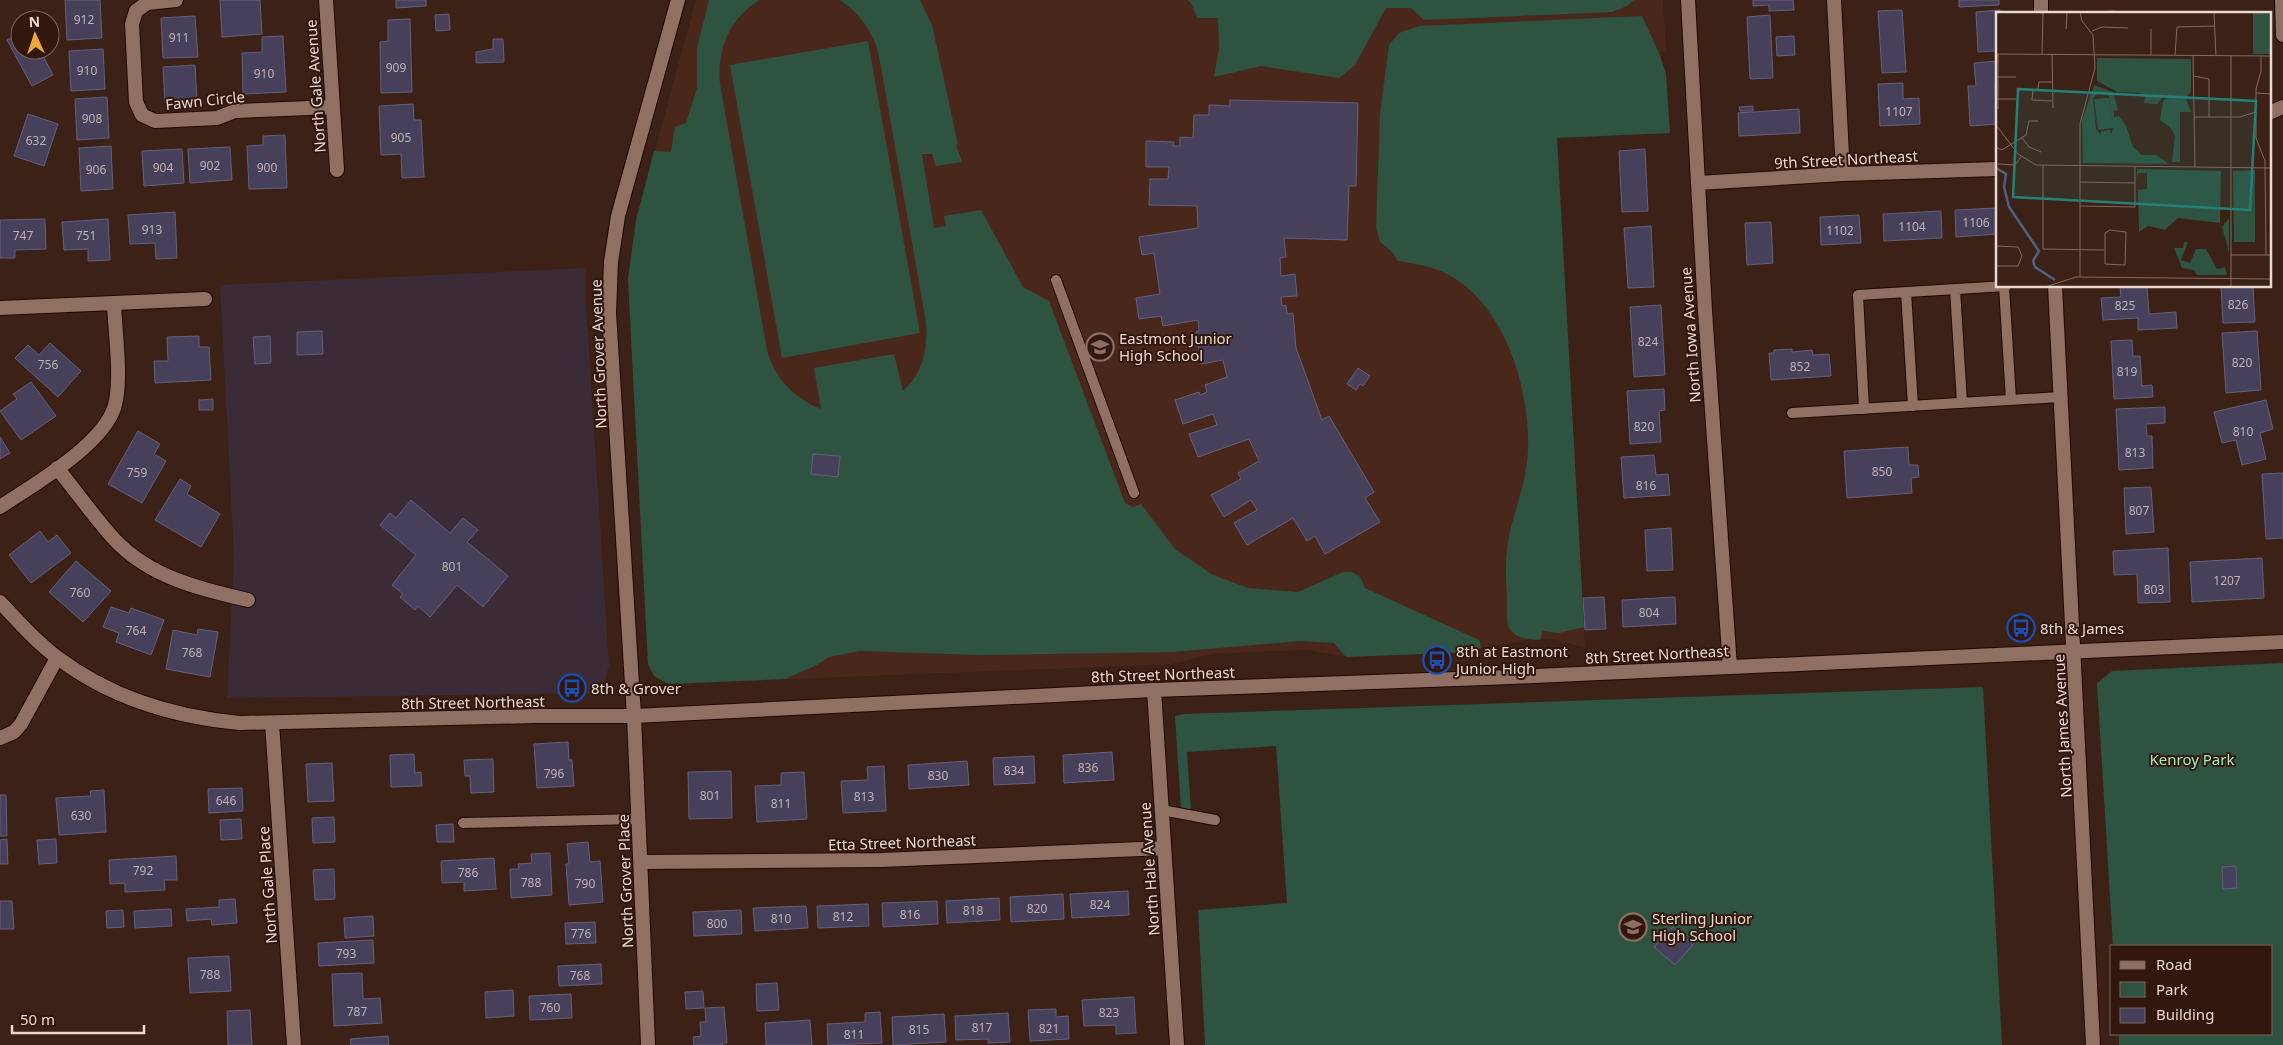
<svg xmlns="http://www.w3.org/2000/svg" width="2283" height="1045" viewBox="0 0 2283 1045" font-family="'Noto Sans',sans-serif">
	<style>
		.commercial { fill: #3a2b36 }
		.built { fill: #4a271b }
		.green { fill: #2e5340 }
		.building { fill: #46405b; stroke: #645f7c }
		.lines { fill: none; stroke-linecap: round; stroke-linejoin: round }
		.service-casing { stroke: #220902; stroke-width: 12 }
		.minor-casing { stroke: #220902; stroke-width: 16 }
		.tertiary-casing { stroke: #220902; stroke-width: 16 }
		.service { stroke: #917064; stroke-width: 10 }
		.minor { stroke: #917064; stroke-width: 14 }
		.tertiary { stroke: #917064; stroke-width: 14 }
		.labels { text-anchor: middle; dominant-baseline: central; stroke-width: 4; stroke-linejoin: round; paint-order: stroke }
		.number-label { font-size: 12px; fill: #c2b2b4 }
		.street-label { font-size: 15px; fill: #ebd8d1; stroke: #31170d }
		.poi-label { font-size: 15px; fill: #ebd8d1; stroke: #31170d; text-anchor: start }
		.park-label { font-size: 15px; fill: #a3ebc5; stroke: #31170d }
		.inset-river { fill: none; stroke: #4d6182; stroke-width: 2.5 }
		.inset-road { fill: none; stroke: #826a61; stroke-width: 1 }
		.view { fill: #258078; fill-opacity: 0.15; stroke: #258078; stroke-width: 2.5 }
		.inset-edge { fill: none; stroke: #ebd8d1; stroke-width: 2.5 }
	</style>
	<rect width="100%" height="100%" fill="#3c2117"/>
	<path class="commercial" d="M586,268v36l23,361 -4,15 -10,13 -368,5 7,-141 -14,-272z"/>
	<path class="built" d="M696,0h967l3,51 -7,2 7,21 4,59 -113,5 28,510 -32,-9 -26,1 -45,8 -9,4 -127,5 -38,-7 -59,2 -37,2 -40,10 -503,20 -9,-3 -6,-5 -6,-12 -20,-385 8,-59z"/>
	<path class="green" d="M709,0h50c-30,20 -42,48 -39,84l47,266c8,28 26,48 54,59l-7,-41 80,-14 9,37c20,-18 25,-42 23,-69l-47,-266c-6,-25 -18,-41 -39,-56h80l12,25 26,119 -2,1 6,17 -26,4 -4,-12h-10l12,74 12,-2 -2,-10 37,-6 42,77 26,14 76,202 8,4 8,-3 34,45 38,26 35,13 50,4 45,-20h9l8,5 5,11 114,52 2,8 -8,4 -127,5 -12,-14 -33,-2 -129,11 -192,3 -120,-4 -31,6 -14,9 -30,13 -116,5 -15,-8 -6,-12 -20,-385 8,-59 18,-69 17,1 4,-25 11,-4 11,-35v-40z
		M1188,0h446l-7,6 -15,6 -188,8 -13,-12h-25l-31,57 -16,13 -78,-12 -47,11 5,-28 -1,-31h-21l-5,-13z
		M1642,16l17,37 7,21 4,59 -113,5 27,489 -25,6 -16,-2 -3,9c-13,0 -27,-2 -32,-15 -2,-8 -1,-19 -1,-27 -2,-24 -2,-47 4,-71 7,-26 16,-50 17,-77 2,-60 -22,-144 -79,-175 -16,-9 -33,-11 -51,-14l-7,-10 -11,-9 -4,-15 4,-113 9,-69 10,-12 20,-7z
		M868,41l52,292 -138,25 -52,-293z
		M2283,663v382h-164v-11h153v-88h-159l-16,-263 15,-12z
		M1983,687l19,358h-797l-7,-135 89,-7 -11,-157 -89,6 4,57h-10l-6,-93 8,-2z"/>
	<path class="building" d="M65,0h35l2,38 -35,2z
		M220,0h40l2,34 -40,3z
		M396,0h30v6l-30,2z
		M1753,0h40l1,10 -25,1v-6l-16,1z
		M1959,0h40v5l-40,2z
		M1902,10l4,62 -24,1 -4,-62z
		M2000,10v4h-3v37l-19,1 -2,-40z
		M2115,11v3h-27v-2z
		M449,14l1,16 -14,1 -1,-16z
		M1770,15l3,63 -23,1 -3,-62z
		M195,16l3,41 -35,1 -2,-40z
		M410,19l2,73 -31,1 -1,-51 8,-1v-21z
		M20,34v16h20l13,25 -21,11 -25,-46z
		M283,36l3,56 -43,2 -1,-41 20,-1v-15z
		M1794,36l1,19 -18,1 -1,-19z
		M493,39h10l1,23 -28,1v-11l17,-3z
		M103,49l2,40 -34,2 -2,-40z
		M1997,61v23h-2l2,40 -27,2 -2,-40h8l-2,-23z
		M195,65l2,37 -32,1 -2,-36z
		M1903,83v16l16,-1 1,26 -40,2 -2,-42z
		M107,97l2,41 -32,2 -2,-41z
		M1230,100l128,3 -2,83h-7l-2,54 -63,-2 2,19 -6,1 1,18 14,-2 2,22 -16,1 1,9 4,-1 1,9 6,-1 3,35 26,72 7,-4 45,76 -9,6 15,24 -55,32 -10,-18 -8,5 -14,-23 -46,27 -13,-22 23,-13 -6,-10 -27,17 -13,-22 30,-16 -3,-6 21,-12 -10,-22 -51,18 -9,-23 28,-9 -4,-11 -30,10 -8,-24 24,-8 1,3 7,-3 -2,-7 22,-8 -4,-17 -22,4 -5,-32 3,-1 -1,-11 -35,6 -2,-10 -22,3 -3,-21 24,-4 -6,-41 -12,2 -3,-18 59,-9 -1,-22 -48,-1 1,-26h18l1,-12h-23v-26l28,1 -1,4h7v-9l13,1 1,-23h15v-10l21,1z
		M413,104l1,16h7l3,57 -22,1 -1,-24 -20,1 -2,-49z
		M1753,106v5h-13l-1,-4z
		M1799,109l1,24 -61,3 -1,-23z
		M28,114l30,10 -14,42 -30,-10z
		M285,135l2,53 -38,1 -2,-43 16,-1v-9z
		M111,146l2,43 -32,2 -2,-43z
		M230,147l2,33 -42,3 -2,-34z
		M182,149l2,34 -40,3 -2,-35z
		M1645,149l3,62 -26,1 -3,-61z
		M1997,208v26l-41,3 -1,-27z
		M1941,211l1,27 -58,3 -1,-27z
		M175,212l2,46 -21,1 -1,-16 -25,1 -2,-29z
		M1859,215l2,28 -40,2 -1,-28z
		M45,219l1,30 -31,1v8h-15v-38z
		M108,219l2,41 -22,1v-12l-24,1 -2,-28z
		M1771,222l2,41 -26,2 -2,-42z
		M1651,226l3,61 -26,1 -4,-60z
		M2120,286h27l2,28 27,-2 1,16 -39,2v-12l-35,2 -2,-22 20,-1z
		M2221,286h32l2,36 -32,1z
		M1661,305l4,70 -31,2 -4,-70z
		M322,331l1,23 -26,1v-23z
		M2257,331l4,59 -35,3 -4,-60z
		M199,336v11h10l2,33 -56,3 -1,-22h14l-1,-24z
		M270,336l1,27 -16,1 -2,-27z
		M2132,340l1,16h7l2,30 10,-1 1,12 -39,2 -3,-58z
		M50,343l31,28 -23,26 -43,-39 13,-13 11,10z
		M1792,349v3l20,-2 1,5 16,-1 2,22 -60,4 -2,-27h5v-3z
		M1358,368l12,8 -7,10 -3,-2 -4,6 -9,-6z
		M31,382l25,34 -35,24 -21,-29 17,-12 -4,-5z
		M1664,389l1,21 -6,1 2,31 -31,2 -3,-53z
		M213,399v11h-14v-10z
		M2266,400l7,29 -13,4 6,26 -24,6 -6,-25 -14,3 -8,-31z
		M2165,407v16l-19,1 1,12h5l1,32 -34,2 -3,-61z
		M138,431l22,13 -6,10 12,7 -24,42 -34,-19z
		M0,437l10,16 -10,6z
		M1908,447l1,18h9l1,12 -8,1 1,15 -65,5 -3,-47z
		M813,454l27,2 -2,21 -27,-3z
		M1654,455l2,20 12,-1 2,21 -46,3 -3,-41z
		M2283,473v65l-17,1 -4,-65z
		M180,479l11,7 -4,8 33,20 -19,33 -46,-27z
		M2151,487l3,45 -28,2 -2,-46z
		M411,500l39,33 13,-15 15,12 -11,12 41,34 -25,31 -26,-22 -27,32 -12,-11 -3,4 -15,-13 3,-3 -11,-9 24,-30 -36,-30 10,-12 6,5z
		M1671,528l2,42 -26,1 -2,-41z
		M40,531l8,11 9,-7 14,18 -40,30 -22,-28z
		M2168,548l2,54 -32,1 -1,-29 -23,1 -1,-24z
		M2262,558l2,40 -72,4 -2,-40z
		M76,561l35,30 -28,31 -34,-30z
		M1604,597l2,32 -21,1 -2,-32z
		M1675,597l1,27 -53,3 -1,-27z
		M111,607l18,6 2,-5 33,12 -13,35 -35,-13 3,-9 -16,-6z
		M198,629l20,3 -8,45 -44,-8 7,-39 24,5z
		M568,742l1,18h3l2,26 -37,2 -3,-44z
		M1112,752l2,28 -50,3 -1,-28z
		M414,754l1,19 6,-1 1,14 -31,1 -1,-32z
		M1034,756l1,27 -41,2 -1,-27z
		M493,759l1,33 -23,1 -1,-17h-5l-1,-16z
		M967,761l2,24 -60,4 -1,-24z
		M332,763l2,38 -26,1 -2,-38z
		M884,766l2,45 -43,2 -2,-32 27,-1 -1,-13z
		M731,771l1,47 -43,1 -1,-47z
		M804,772l3,47 -50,3 -2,-36 26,-1v-12z
		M242,788l1,23 -34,2 -1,-24z
		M104,790l2,42 -47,3 -3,-37 35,-2 -1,-5z
		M0,795h6l1,41h-7z
		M334,817l1,25 -22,1 -1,-25z
		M241,819l1,20 -21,1 -1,-20z
		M453,824l1,18h-17l-1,-17z
		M7,839l1,25h-8v-24z
		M56,839l1,24 -18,1 -2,-24z
		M588,842l2,20 10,-1 3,41 -34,3 -3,-41h3l-2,-20z
		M550,853l2,42 -41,3 -1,-29h9l-1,-5 14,-1 -1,-9z
		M176,856l1,24h-13l1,10 -40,2v-9l-15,1 -1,-24z
		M494,858l2,31 -32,2v-9l-22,1 -1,-22z
		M2236,866l1,22 -14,1 -1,-22z
		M334,869l1,30 -20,1 -2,-30z
		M1128,891l1,24 -57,3 -2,-24z
		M1063,894l1,25 -53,3 -1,-25z
		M999,898l1,22 -53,3 -1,-22z
		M235,899l2,24 -25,2 -1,-6 -24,2 -1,-12 33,-2v-7z
		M0,901h12l2,28h-14z
		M937,901l1,23 -55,3 -1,-24z
		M868,904l1,22 -51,2 -1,-22z
		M806,906l2,22 -53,3 -2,-23z
		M171,909l1,17 -37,2 -1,-17z
		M123,910l1,17 -17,1 -1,-17z
		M741,910l1,24 -48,2 -1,-24z
		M373,916l1,20 -29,2 -1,-20z
		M595,922l1,21 -30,1 -1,-21z
		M1673,927l20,18 -18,20 -21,-18z
		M373,940l1,23 -55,3 -1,-23z
		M229,956l2,35 -41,2 -2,-35z
		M601,964l1,20 -43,2 -1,-20z
		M362,973l1,26 17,-1 2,25 -48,3 -2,-52z
		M777,983l2,27 -22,1 -1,-27z
		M513,990l1,26 -28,2 -1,-26z
		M703,991l1,17 -18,1 -1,-17z
		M571,994l1,24 -42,2 -1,-24z
		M1134,997l2,36 -20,1v-9l-32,1 -2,-26z
		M724,1007l3,36h-5l1,2h-29l-1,-8 8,-1 -1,-14h6l-1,-14z
		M1056,1009v8l12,-1 1,23 -39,2 -2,-31z
		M250,1010l2,35h-24l-1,-34z
		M880,1012l2,31 -54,2 -1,-21 38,-2v-9z
		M1008,1013l2,29 -22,1v-4l-32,1 -1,-24z
		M944,1014l2,28 -53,3 -1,-28z
		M810,1020l2,25h-46l-1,-22z
		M388,1036l1,9h-38l-1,-6z"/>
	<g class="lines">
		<g class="service-casing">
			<path id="service" d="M1056,280l78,213
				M2004,286l7,114
				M1955,289l7,114
				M1906,292l7,114
				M1864,409l-6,-114 148,-9
				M1792,413l268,-16
				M1162,810l53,10
				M463,823l176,-4"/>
		</g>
		<g class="minor-casing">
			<path id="minor" d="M176,0l-29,3 -11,8 -4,13 4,78 6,13 13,6 62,-3 18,-7 98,-4
				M326,0l11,170
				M1688,0l17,311 25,356
				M1834,0l9,174
				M2041,0v14
				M2282,0l1,35
				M2269,113l14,-6
				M1698,183l145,-9 154,-5
				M2055,286l38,759
				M0,308l114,-5
				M57,468c19,23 37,49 57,71 35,38 86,50 134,61
				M0,507c33,-22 105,-63 115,-102 7,-27 0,-73 -1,-102l91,-4
				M1154,690l23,355
				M634,716l14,329
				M272,723l22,322
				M0,738l14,-6 7,-8 36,-66
				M641,862l240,-2 283,-12"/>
		</g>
		<g class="tertiary-casing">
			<path id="tertiary" d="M0,602c18,19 36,40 58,56 53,40 116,59 182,65l296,-7h98l520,-26 357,-13 772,-35
				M634,716l-25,-403 2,-51 7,-46 60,-216"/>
		</g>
		<use href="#service" class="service"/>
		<use href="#minor" class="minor"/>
		<use href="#tertiary" class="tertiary"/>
	</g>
	<defs>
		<g id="school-ring" transform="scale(1.4375)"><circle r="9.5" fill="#31170d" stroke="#8d6e63" stroke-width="1.5"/><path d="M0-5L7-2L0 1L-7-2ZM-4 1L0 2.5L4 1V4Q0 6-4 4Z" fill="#8d6e63"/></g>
		<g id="bus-ring" transform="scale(1.4375)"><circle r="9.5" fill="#31170d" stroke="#1a4fb4" stroke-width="1.5"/><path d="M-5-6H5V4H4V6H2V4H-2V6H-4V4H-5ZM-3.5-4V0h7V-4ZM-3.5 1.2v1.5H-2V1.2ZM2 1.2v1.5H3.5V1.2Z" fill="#1a4fb4"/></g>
	</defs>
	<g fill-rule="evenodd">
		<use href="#school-ring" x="1100" y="347"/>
		<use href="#bus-ring" x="2021" y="628"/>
		<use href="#bus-ring" x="1437" y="660"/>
		<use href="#bus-ring" x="572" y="688"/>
		<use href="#school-ring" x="1633" y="927"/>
	</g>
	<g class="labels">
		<g class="number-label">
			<text x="84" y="19">912</text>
			<text x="179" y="37">911</text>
			<text x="396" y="67">909</text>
			<text x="87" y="70">910</text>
			<text x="264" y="73">910</text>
			<text x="1899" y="111">1107</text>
			<text x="92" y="118">908</text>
			<text x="401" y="137">905</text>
			<text x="36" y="140">632</text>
			<text x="210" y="165">902</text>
			<text x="163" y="167">904</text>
			<text x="267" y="167">900</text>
			<text x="96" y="169">906</text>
			<text x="1976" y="222">1106</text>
			<text x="1912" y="226">1104</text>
			<text x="152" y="229">913</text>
			<text x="1840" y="230">1102</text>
			<text x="23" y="235">747</text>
			<text x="86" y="235">751</text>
			<text x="2238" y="304">826</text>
			<text x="2125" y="305">825</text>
			<text x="1648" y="341">824</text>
			<text x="2242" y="362">820</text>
			<text x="48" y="364">756</text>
			<text x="1800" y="366">852</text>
			<text x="2127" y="371">819</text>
			<text x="1644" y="426">820</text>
			<text x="2243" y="431">810</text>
			<text x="2135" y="452">813</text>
			<text x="1882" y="471">850</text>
			<text x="137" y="472">759</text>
			<text x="1646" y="485">816</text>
			<text x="2139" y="510">807</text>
			<text x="452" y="566">801</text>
			<text x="2227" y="580">1207</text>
			<text x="2154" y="589">803</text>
			<text x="80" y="592">760</text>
			<text x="1649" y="612">804</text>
			<text x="136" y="630">764</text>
			<text x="192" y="652">768</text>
			<text x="1088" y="767">836</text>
			<text x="1014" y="770">834</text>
			<text x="554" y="773">796</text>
			<text x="938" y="775">830</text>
			<text x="710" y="795">801</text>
			<text x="864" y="796">813</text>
			<text x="226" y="800">646</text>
			<text x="781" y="803">811</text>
			<text x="81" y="815">630</text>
			<text x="143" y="870">792</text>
			<text x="468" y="872">786</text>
			<text x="531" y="882">788</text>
			<text x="585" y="883">790</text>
			<text x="1100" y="904">824</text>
			<text x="1037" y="908">820</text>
			<text x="973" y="910">818</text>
			<text x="910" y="914">816</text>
			<text x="843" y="916">812</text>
			<text x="781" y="918">810</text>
			<text x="717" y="923">800</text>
			<text x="581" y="933">776</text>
			<text x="346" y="953">793</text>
			<text x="210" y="974">788</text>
			<text x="580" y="975">768</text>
			<text x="550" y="1007">760</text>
			<text x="357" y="1011">787</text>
			<text x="1109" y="1012">823</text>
			<text x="982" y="1027">817</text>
			<text x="1049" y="1028">821</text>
			<text x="919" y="1029">815</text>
			<text x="854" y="1034">811</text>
		</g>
		<g class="street-label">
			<text transform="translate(315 86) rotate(-94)">North Gale Avenue</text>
			<text transform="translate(205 100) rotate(-6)">Fawn Circle</text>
			<text transform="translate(1846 159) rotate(-3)">9th Street Northeast</text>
			<text transform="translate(1690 335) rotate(-94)">North Iowa Avenue</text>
			<text transform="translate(598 354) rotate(-92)">North Grover Avenue</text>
			<text transform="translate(1657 654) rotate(-3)">8th Street Northeast</text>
			<text transform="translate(1163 674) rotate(-2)">8th Street Northeast</text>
			<text transform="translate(473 702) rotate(-1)">8th Street Northeast</text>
			<text transform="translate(2062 726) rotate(-93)">North James Avenue</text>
			<text transform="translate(902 842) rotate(-2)">Etta Street Northeast</text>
			<text transform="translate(1149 869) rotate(-94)">North Hale Avenue</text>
			<text transform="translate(625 881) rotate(-92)">North Grover Place</text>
			<text transform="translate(267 885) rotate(-94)">North Gale Place</text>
		</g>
		<g class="poi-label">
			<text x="1119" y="338">Eastmont Junior<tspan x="1119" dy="17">High School</tspan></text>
			<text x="2040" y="628">8th &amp; James</text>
			<text x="1456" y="651">8th at Eastmont<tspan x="1456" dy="17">Junior High</tspan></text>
			<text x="591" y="688">8th &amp; Grover</text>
			<text x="1652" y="918">Sterling Junior<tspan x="1652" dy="17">High School</tspan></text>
		</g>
		<g class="park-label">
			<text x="2192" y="759">Kenroy Park</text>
		</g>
	</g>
	<g transform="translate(1996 12)">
		<rect width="275" height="275" fill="#3c2117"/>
		<path d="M257,0h18v42h-18zM101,46l94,1v32l-5,8 5,13h-11v50h-8l3,-26 -4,-8 -11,-8 3,-19 4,-3 -4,-1 -6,7 -13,-1 1,-6 -6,-4 -22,-1 -20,-11zM98,73l19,7 5,19 -4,-1v7l5,-1 7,10 7,21 9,8h14l13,9 -86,-1 -1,-42zM103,80l10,4 4,31 -4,-29 -15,1 4,31 15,-2 -2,6 -1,-4 -9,1v4l-5,-6 -3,-31zM141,157l84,2 -1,52 -42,-5 -13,12 -17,-4 -9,6 -1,-42 9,-1v-16h-9l-1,6zM259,158v72h-21l-1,-71zM233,206v34l-7,-25zM188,230h4l-7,18 9,3 6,-14h10l11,20 8,-2 2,8h-30l-3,-5 -12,-2 -8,-20h9z" fill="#2e5340" fill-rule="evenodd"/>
		<path class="inset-river" d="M0,156l10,6 -2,13 5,20 30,44 -6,10 2,6 20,13"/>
		<path class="inset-road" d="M39,0l8,1 -1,41M218,0l2,44M70,17l1,-17M96,19l10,-4 26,1M0,42l275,2M56,42l1,54M155,43v-26M179,43l2,-28 38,-1M197,44l2,111M235,44v231M265,44v15l-5,18v49l9,23 1,94M198,64l15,3v38M0,65h20M56,70h-13l-1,7 -5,1 -1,10 20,1M260,81l15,1M0,87h20M2,97v-55M198,105h46l16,-5M0,113l22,29 18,11 235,3M26,126l7,9 12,5M0,135l5,3 4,-2 21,-13 3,-14h9M2,152l17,1 6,-8M47,153v84l61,1M84,170l55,1M84,194l55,1v-40M114,218l16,2 -1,33 -20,-1v-31zM0,234l22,1 4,9 -4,10h-22M235,243h40M84,265v-153l15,-56 -2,-33 -11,-14 -2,-9M49,275l31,-10 195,2"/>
		<path class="view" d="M22,77l238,12 -6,109 -237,-13z"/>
		<rect width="275" height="275" class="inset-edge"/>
	</g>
	<rect x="2110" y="945" width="162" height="90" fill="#31170d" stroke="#7b645b"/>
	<rect x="2120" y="961" width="25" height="8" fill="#917064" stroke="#7b645b"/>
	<text x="2156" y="970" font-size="15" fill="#ebd8d1">Road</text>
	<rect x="2120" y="982" width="25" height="15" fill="#2e5340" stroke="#7b645b"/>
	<text x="2156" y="995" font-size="15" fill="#ebd8d1">Park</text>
	<rect x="2120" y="1008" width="25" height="15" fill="#46405b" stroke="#7b645b"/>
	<text x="2156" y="1020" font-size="15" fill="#ebd8d1">Building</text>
	<g transform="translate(35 35) rotate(357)"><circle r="24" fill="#31170d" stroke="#7b645b"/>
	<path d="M0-4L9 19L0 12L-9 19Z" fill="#eda83b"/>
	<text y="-8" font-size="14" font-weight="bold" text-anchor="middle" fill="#ebd8d1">N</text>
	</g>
	<path d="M12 1025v8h132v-8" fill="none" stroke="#ebd8d1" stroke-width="2.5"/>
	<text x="20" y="1025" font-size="15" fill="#ebd8d1" stroke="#31170d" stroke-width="4" paint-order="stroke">50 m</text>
</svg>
